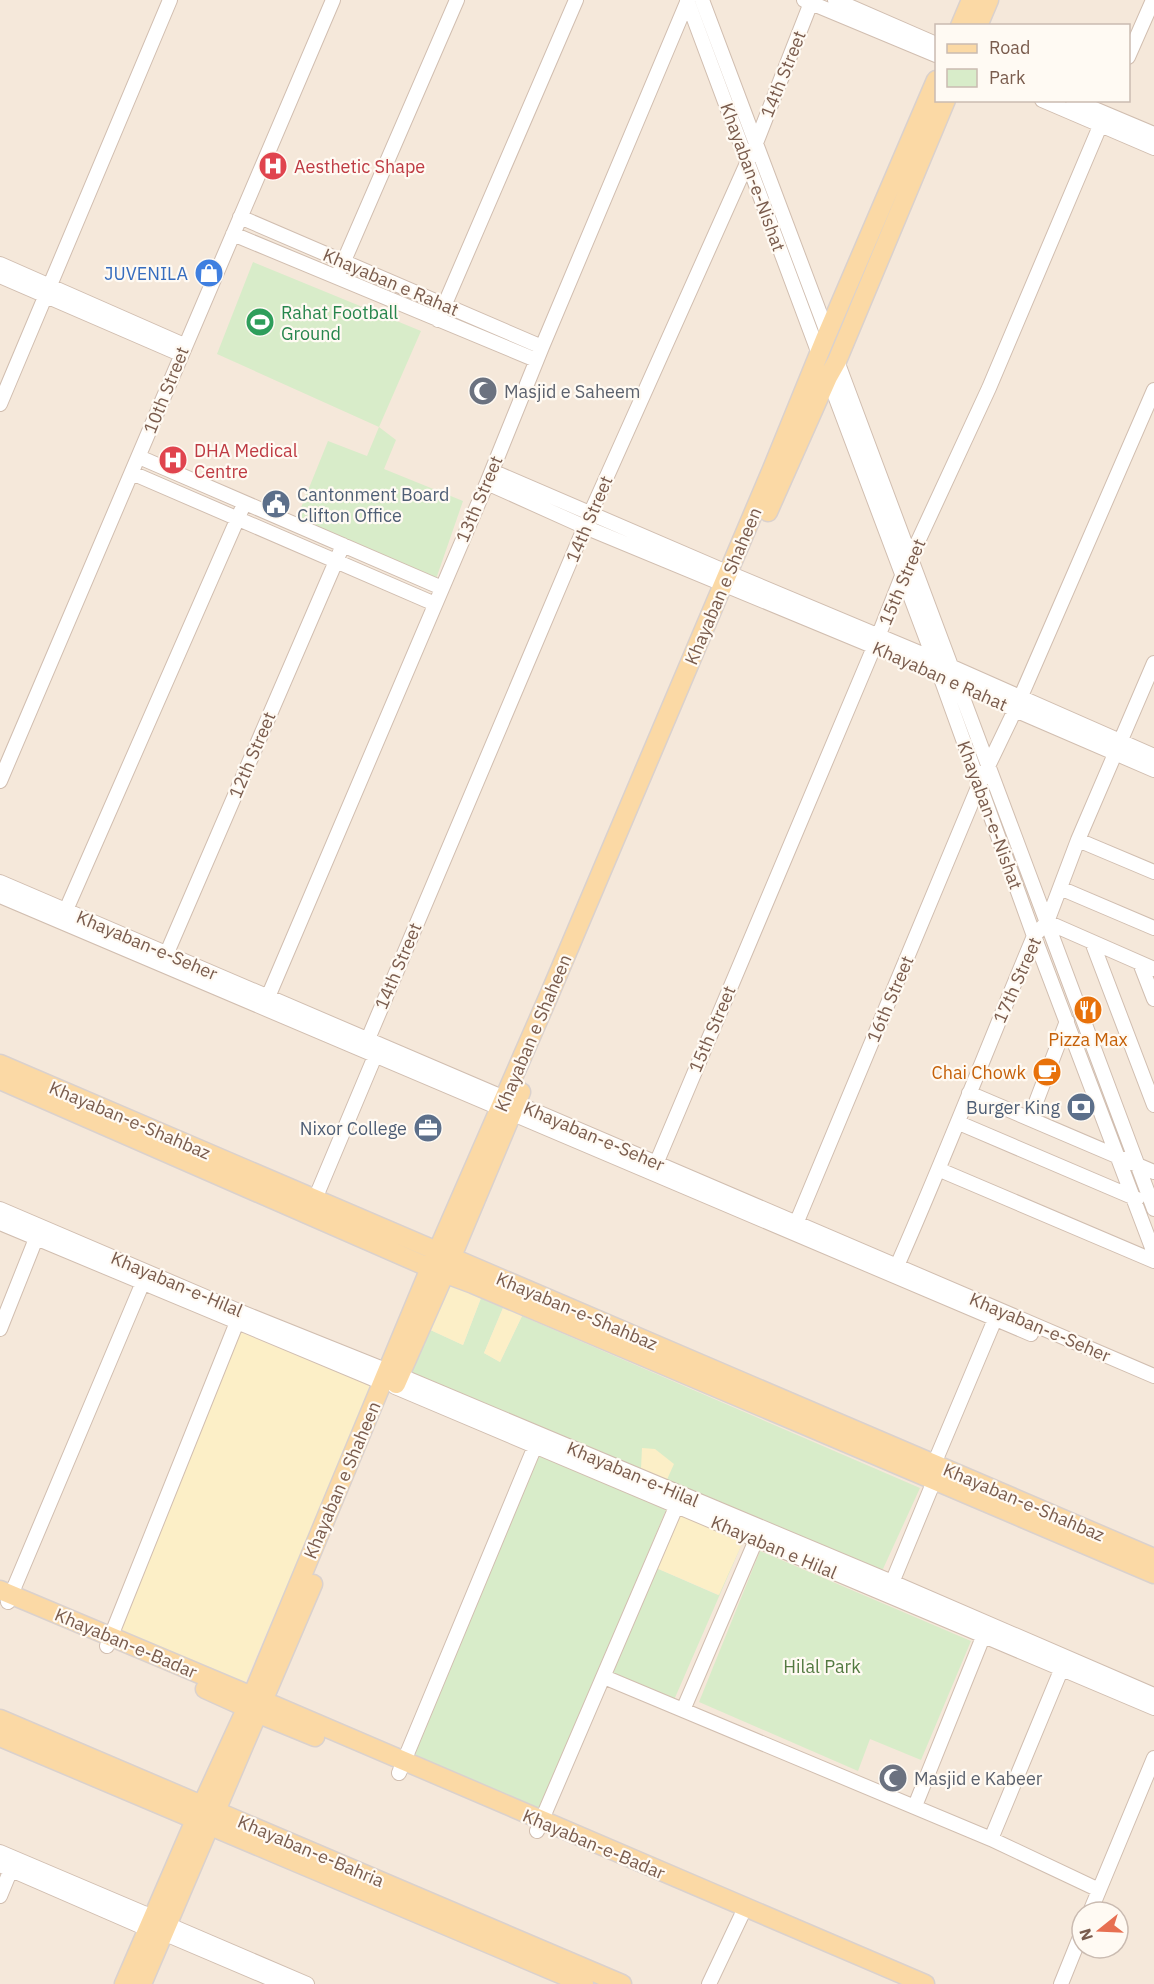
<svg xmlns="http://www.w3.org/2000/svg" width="1154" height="1984" viewBox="0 0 1154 1984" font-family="'IBM Plex Sans',sans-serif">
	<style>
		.residential { fill: #f5e8da; fill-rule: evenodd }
		.green { fill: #d8ecc9 }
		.sand { fill: #fcefc7 }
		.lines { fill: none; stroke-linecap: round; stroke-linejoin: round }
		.minor-casing { stroke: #d1beb0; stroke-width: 16 }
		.major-casing { stroke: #dad1cd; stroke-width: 21 }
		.minor { stroke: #fff; stroke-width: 14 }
		.major { stroke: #fbd9a5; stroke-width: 18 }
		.labels { text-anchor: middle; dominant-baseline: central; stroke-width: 4.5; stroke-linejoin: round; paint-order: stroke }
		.street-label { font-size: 18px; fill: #7a5c4d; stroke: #fffaf3 }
		.health-label { font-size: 18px; fill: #be3a42; stroke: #fffaf3; text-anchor: start }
		.shop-label { font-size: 18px; fill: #366cbe; stroke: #fffaf3; text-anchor: end }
		.leisure-label { font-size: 18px; fill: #27864d; stroke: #fffaf3; text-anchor: start }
		.worship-label { font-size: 18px; fill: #5b616d; stroke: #fffaf3; text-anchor: start }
		.service-label { font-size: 18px; fill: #4e5e75; stroke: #fffaf3; text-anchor: end }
		.food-label { font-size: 18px; fill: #c56008; stroke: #fffaf3 }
		.park-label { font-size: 18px; fill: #537a41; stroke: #fffaf3 }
	</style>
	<rect width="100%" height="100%" fill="#fdf6ec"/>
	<path class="residential" d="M0,0h1154v1984h-1154zM936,26h192v74h-192zM1082,1912h36v36h-36z"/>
	<path class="green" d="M253,262l168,69 -42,96 17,13 -12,29 79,32 -28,81 -139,-62 32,-79 39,15 12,-29 -162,-73z
		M481,1298l22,10 -19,45 16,9 22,-46 398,172 -37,81 -7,2 -211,-87 -24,-15 -9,3 -229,-99 21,-46 39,18z
		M537,1450l129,60 -127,304 -130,-54z
		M744,1539l-70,161 -65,-25 45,-108 64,28z
		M760,1551l211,90 -50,119 -51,-21 -12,32 -159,-69z"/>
	<path class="sand" d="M446,1281l35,17 -18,47 -39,-18z
		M503,1308l19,8 -22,46 -16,-9z
		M238,1331l135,56 -129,298 -124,-51z
		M642,1448l13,1 19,15 -9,20 -31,-13 7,-3z
		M677,1509l67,30 -25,56 -65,-28z"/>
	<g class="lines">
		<g class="minor-casing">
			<path id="minor" d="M687,0l132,354
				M702,0l126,335
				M804,0l132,55
				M835,0l101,44
				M1128,57l25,-57
				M1042,100l112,48
				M1073,100l81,34
				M240,217l302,130
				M233,234l303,126
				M0,264l184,81
				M340,270l117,-270
				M0,276l180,78
				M438,320l138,-320
				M837,361l317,848
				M828,377l106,282 100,277 120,317
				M0,404l170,-404
				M139,457l303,131
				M492,471l237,102 205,86 220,97
				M132,473l303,131
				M487,483l98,44 372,154 58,29 139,60
				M0,781l333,-781
				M1078,840l76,32
				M0,882l1154,494
				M1060,888l94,40
				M0,896l1031,438
				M66,910l178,-406
				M1047,922l107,47
				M1092,942l62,163
				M163,962l180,-417
				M1140,963l14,36
				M268,997l219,-514 55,-136 146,-347
				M368,1039l223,-527 165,-369 56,-143
				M969,1093l185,79
				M1030,1118l37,-97
				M959,1123l178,76
				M940,1170l214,91
				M653,1171l221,-524 28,-71 87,-188 111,-262
				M315,1199l63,-150
				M0,1209l241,103 147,59
				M0,1223l383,160
				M793,1231l186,-446 36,-75 139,-320
				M897,1266c48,-109 91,-220 137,-330l13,-14 31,-82 76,-177
				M0,1329l39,-98
				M399,1375l493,207 262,113
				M395,1387l759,321
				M934,1464l64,-152
				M889,1590l45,-109
				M8,1602l138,-327
				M107,1646l132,-329
				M604,1677l387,162 108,51
				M683,1710l76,-177
				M399,1773l139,-334
				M915,1806l72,-179
				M537,1831l142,-331
				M991,1839l73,-176
				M0,1852l153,65
				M0,1865l147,64
				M0,1896l14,-34
				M1090,1912l64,-154
				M167,1924l140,60
				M163,1933l120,51
				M709,1984l36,-76
				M1061,1984l21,-52"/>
		</g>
		<g class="major-casing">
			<path id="major" d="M960,26l11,-26
				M978,26l11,-26
				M768,512l60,-135 9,-16 109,-261
				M0,1064l1154,494
				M0,1080l430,188 43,16 681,290
				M396,1384l49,-111 76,-181
				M0,1590l252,106
				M205,1689l42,19
				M264,1701l661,283
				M259,1714l56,23
				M0,1719l622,265
				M0,1737l584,247
				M124,1984l71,-164 57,-124 178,-428 120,-275 222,-524 53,-130 111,-259
				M142,1984l171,-400"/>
		</g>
		<use href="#minor" class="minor"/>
		<use href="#major" class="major"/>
	</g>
	<defs>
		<g id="hospital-disc" transform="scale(1.5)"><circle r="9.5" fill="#e0444e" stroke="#fffaf3"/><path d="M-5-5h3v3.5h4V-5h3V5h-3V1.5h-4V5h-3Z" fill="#fff"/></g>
		<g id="shop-disc" transform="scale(1.5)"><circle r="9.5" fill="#3f7fe0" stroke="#fffaf3"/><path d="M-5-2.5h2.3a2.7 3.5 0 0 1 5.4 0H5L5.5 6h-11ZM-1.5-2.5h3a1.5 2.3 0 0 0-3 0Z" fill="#fff"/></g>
		<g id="stadium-disc" transform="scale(1.5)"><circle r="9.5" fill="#2e9e5b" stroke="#fffaf3"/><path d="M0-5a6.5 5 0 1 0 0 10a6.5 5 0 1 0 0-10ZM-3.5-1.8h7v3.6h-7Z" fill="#fff"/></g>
		<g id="mosque-disc" transform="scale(1.5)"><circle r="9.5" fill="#6b7280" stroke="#fffaf3"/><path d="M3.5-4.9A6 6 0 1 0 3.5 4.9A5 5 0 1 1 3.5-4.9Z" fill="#fff"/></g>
		<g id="civic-disc" transform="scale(1.5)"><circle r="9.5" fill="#5c6f8a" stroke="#fffaf3"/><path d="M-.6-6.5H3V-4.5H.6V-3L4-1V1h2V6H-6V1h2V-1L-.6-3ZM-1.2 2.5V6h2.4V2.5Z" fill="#fff"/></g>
		<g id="restaurant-disc" transform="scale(1.5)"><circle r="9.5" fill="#e8710a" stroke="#fffaf3"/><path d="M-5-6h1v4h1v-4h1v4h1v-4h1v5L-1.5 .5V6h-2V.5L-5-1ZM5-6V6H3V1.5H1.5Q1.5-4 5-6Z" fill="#fff"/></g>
		<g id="cafe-disc" transform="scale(1.5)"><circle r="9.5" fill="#e8710a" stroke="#fffaf3"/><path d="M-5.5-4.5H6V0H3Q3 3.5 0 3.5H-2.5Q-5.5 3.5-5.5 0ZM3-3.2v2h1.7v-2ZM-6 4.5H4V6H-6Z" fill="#fff"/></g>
		<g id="bank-disc" transform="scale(1.5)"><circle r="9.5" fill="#5c6f8a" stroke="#fffaf3"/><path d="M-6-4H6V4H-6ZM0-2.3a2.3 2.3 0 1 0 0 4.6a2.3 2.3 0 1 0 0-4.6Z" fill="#fff"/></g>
		<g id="office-disc" transform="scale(1.5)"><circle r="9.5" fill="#5c6f8a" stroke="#fffaf3"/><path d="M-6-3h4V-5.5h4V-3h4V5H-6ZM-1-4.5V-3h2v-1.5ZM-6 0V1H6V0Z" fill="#fff"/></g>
	</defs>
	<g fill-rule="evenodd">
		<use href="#hospital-disc" x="273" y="166"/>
		<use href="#shop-disc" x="209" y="273"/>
		<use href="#stadium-disc" x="260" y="322"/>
		<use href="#mosque-disc" x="483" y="391"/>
		<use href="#hospital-disc" x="173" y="460"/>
		<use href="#civic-disc" x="276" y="504"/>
		<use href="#restaurant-disc" x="1088" y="1010"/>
		<use href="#cafe-disc" x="1047" y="1072"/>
		<use href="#bank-disc" x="1081" y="1107"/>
		<use href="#office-disc" x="428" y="1128"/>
		<use href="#mosque-disc" x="893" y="1778"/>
	</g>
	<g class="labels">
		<g class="street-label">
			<text transform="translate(783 74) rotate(-68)">14th Street</text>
			<text transform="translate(753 177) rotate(70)">Khayaban-e-Nishat</text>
			<text transform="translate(391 282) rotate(23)">Khayaban e Rahat</text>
			<text transform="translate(166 390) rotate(-68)">10th Street</text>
			<text transform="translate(479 499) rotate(-67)">13th Street</text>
			<text transform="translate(589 519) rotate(-67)">14th Street</text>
			<text transform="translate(902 582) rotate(-67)">15th Street</text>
			<text transform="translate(723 586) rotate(-67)">Khayaban e Shaheen</text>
			<text transform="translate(940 676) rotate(24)">Khayaban e Rahat</text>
			<text transform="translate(252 755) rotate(-67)">12th Street</text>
			<text transform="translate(990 815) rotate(70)">Khayaban-e-Nishat</text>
			<text transform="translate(147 945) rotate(23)">Khayaban-e-Seher</text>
			<text transform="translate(398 966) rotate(-67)">14th Street</text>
			<text transform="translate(1017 980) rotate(-66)">17th Street</text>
			<text transform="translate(890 999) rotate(-67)">16th Street</text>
			<text transform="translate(712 1029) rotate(-67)">15th Street</text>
			<text transform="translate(533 1033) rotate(-67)">Khayaban e Shaheen</text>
			<text transform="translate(130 1120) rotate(23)">Khayaban-e-Shahbaz</text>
			<text transform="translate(594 1136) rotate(23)">Khayaban-e-Seher</text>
			<text transform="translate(177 1284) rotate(23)">Khayaban-e-Hilal</text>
			<text transform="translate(577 1311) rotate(23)">Khayaban-e-Shahbaz</text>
			<text transform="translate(1040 1327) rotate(23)">Khayaban-e-Seher</text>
			<text transform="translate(633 1474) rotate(23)">Khayaban-e-Hilal</text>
			<text transform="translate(342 1480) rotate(-67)">Khayaban e Shaheen</text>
			<text transform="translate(1024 1502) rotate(23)">Khayaban-e-Shahbaz</text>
			<text transform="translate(774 1547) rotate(23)">Khayaban e Hilal</text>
			<text transform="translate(126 1643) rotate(23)">Khayaban-e-Badar</text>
			<text transform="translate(594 1844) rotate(23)">Khayaban-e-Badar</text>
			<text transform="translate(311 1851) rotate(23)">Khayaban-e-Bahria</text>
		</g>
		<g class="health-label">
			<text x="294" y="166">Aesthetic Shape</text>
			<text x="194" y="450">DHA Medical<tspan x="194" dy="21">Centre</tspan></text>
		</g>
		<g class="shop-label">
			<text x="188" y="273">JUVENILA</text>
		</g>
		<g class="leisure-label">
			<text x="281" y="312">Rahat Football<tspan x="281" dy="21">Ground</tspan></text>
		</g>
		<g class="worship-label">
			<text x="504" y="391">Masjid e Saheem</text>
			<text x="914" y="1778">Masjid e Kabeer</text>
		</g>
		<g class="service-label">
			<text x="297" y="494" text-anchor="start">Cantonment Board<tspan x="297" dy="21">Clifton Office</tspan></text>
			<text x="1060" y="1107">Burger King</text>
			<text x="407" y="1128">Nixor College</text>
		</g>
		<g class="food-label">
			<text x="1088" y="1039">Pizza Max</text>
			<text x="1026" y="1072" text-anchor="end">Chai Chowk</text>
		</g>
		<g class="park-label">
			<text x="822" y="1666">Hilal Park</text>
		</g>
	</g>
	<rect x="935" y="24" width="195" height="78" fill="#fffaf3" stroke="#cabbb1" stroke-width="1.5"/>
	<rect x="947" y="44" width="30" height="9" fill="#fbd9a5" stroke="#cabbb1" stroke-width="1.5"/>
	<text x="989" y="54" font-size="18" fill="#7a5c4d">Road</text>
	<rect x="947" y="69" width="30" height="18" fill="#d8ecc9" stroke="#cabbb1" stroke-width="1.5"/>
	<text x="989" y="84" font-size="18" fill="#7a5c4d">Park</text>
	<g transform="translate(1100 1930) rotate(252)"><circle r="28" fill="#fffaf3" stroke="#cabbb1" stroke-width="1.5"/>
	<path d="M0-4.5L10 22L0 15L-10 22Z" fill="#e76f51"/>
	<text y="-9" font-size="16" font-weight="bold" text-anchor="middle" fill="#7a5c4d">N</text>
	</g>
</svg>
